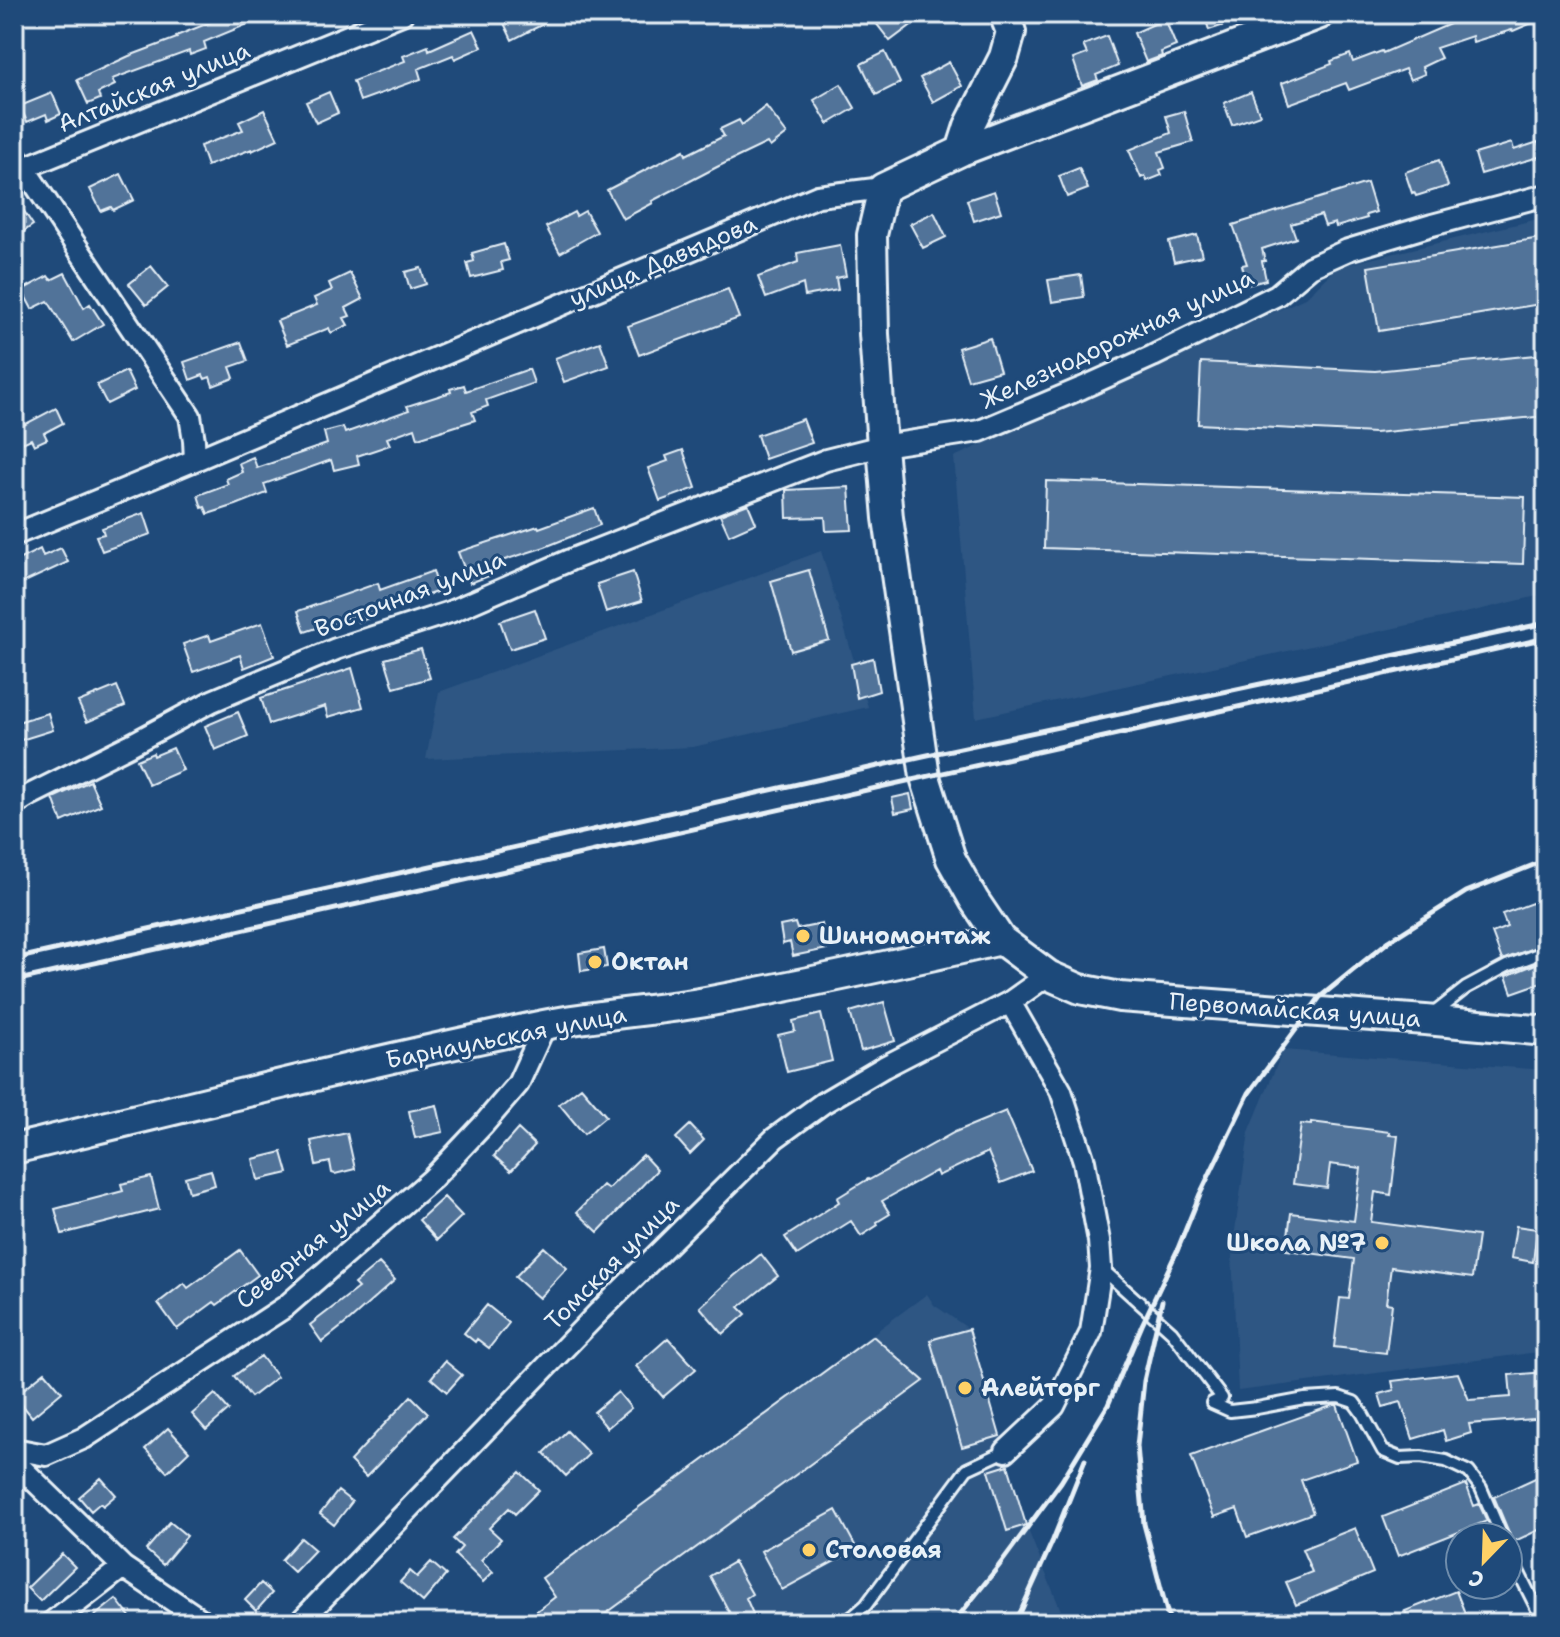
<svg xmlns="http://www.w3.org/2000/svg" width="1560" height="1637" viewBox="0 0 1560 1637" font-family="'Shantell Sans',sans-serif">
	<style>
		.built { fill: #2e5683 }
		.building { fill: #517399; stroke: #e8f1f8; stroke-width: 2 }
		.lines { fill: none; stroke-linecap: round; stroke-linejoin: round }
		.lane-casing { stroke: #e8f1f8; stroke-width: 16 }
		.street-casing { stroke: #e8f1f8; stroke-width: 26 }
		.secondary-casing { stroke: #e8f1f8; stroke-width: 34 }
		.path { stroke: #e8f1f8; stroke-width: 3; stroke-dasharray: 8 6; stroke-linecap: butt }
		.lane { stroke: #1f4a7a; stroke-width: 10 }
		.street { stroke: #1f4a7a; stroke-width: 20 }
		.secondary { stroke: #1f4a7a; stroke-width: 28 }
		.rail { stroke: #e8f1f8; stroke-width: 5 }
		.poi-dot { fill: #ffd166; stroke: #1f4a7a; stroke-width: 3 }
		.labels { text-anchor: middle; dominant-baseline: central; stroke-width: 6; stroke-linejoin: round; paint-order: stroke }
		.street-label { font-size: 24px; fill: #e8f1f8; stroke: #1f4a7a }
		.poi-label { font-size: 24px; font-weight: bold; fill: #e8f1f8; stroke: #1f4a7a; text-anchor: start }
	</style>
	<rect width="100%" height="100%" fill="#1f4a7a"/>
	<filter id="ink" filterUnits="userSpaceOnUse"><feTurbulence type="fractalNoise" baseFrequency=".0125" numOctaves="2"/><feDisplacementMap in="SourceGraphic" scale="16" xChannelSelector="R" yChannelSelector="G"/><feConvolveMatrix kernelMatrix="1 2 1 2 8 2 1 2 1" color-interpolation-filters="sRGB"/></filter>
	<g filter="url(#ink)">
		<path class="built" d="M1546,217v377l-72,17 -498,107 -22,-261 351,-159 32,-31z
			M821,551l47,156 -175,40 -267,12 13,-67 273,-100z
			M1283,1050l263,20v281l-308,40 -6,-139 17,-120z
			M927,1294l7,11 35,24 57,196 40,98h-545l34,-26 -13,-19z"/>
		<path class="building" d="M231,14h41l-68,28 2,7 -16,6 -1,-4 -77,28 3,6 -17,8 2,6 -12,5 -11,-24 52,-24 48,-18 -1,-2z
			M512,14h51l-51,26 -10,-21z
			M869,14h57l-36,27z
			M1204,14h44l1,3 -40,13z
			M1474,14h72v3l-33,14 -1,-1 -39,12 -1,-6 -36,12 5,10 -19,9 3,7 -15,6 -5,-11 -56,21 -3,-7 -57,21 -7,-21 50,-19 -1,-3 19,-7 3,8 29,-11 1,2 67,-29 -1,-2z
			M1165,19l11,27 -15,6 1,4 -16,6 -12,-29z
			M474,30l8,17 -27,12 -2,-4 -35,14 3,10 -61,22 -7,-20 52,-20 -2,-5 25,-10 1,4z
			M1107,36l11,30 -22,9 2,5 -16,6 -9,-27 14,-5 -4,-9z
			M885,52l15,31 -24,12 -15,-31z
			M949,62l13,24 -29,16 -13,-24z
			M841,84l14,24 -27,16 -14,-24z
			M329,92l9,21 -22,10 -10,-21z
			M1251,92l9,23 -28,10 -8,-22z
			M52,93l9,21 -13,6 -2,-6 -19,8 -7,-16z
			M766,106l21,28 -17,13 -3,-4 -50,24 -65,34 1,2 -30,16 -16,-29 77,-40 2,5 38,-19 -4,-7 19,-9 3,5z
			M264,110l14,29 -26,12v-2l-45,17 -7,-20 43,-16 -4,-8z
			M1184,111l9,31 -34,10 6,16 -5,2 2,5 -15,6 -2,-5 -4,2 -12,-28 42,-17 -5,-17z
			M1538,142l4,14 -61,18 -6,-20 37,-11 2,7z
			M1439,160l9,26 -32,10 -2,-4 -2,1 -7,-21z
			M1079,168l9,21 -21,8 -8,-21z
			M121,174l13,26 -21,10 -2,-3 -10,4 -11,-22z
			M1367,183l9,29 -10,3 1,3 -31,9 -1,-4 -10,3 -4,-11 -30,9 5,14 -34,11 3,12h-3l4,19 -19,5 -5,-20 5,-1 -14,-39z
			M994,191l7,21 -27,9 -7,-21z
			M14,196l19,29 -19,13z
			M585,211l12,21 -37,21 -14,-26 28,-15 2,4z
			M934,212l12,25 -23,11 -13,-24z
			M1197,235l5,21 -28,6 -5,-20z
			M1546,237v66l-167,28 -11,-64z
			M504,244l5,16 -8,2 2,8 -32,8 -4,-15 7,-2 -2,-8z
			M840,245l6,31 -10,2 2,12 -33,6 -2,-12 -37,14 -8,-21 40,-15 -1,-9z
			M151,266l17,21 -22,18 -17,-21z
			M421,268l5,16 -16,5 -5,-17z
			M65,273l19,35 6,-4 13,20 -30,18 -25,-41 -16,8 -10,-19 26,-14 3,4z
			M350,273l13,26 -17,9 4,8 -6,2 4,7 -17,8 -2,-5 -42,17 -10,-24 40,-16 -3,-7 18,-8 -3,-7z
			M1081,275l3,22 -32,5 -4,-22z
			M728,289l11,29 -100,37 -11,-29z
			M990,338l10,33 -32,9 -10,-32z
			M241,342l7,19 -18,6 4,11 -21,8 -3,-9 -5,2 -2,-4 -13,5 -6,-18z
			M600,342l9,24 -45,16 -9,-24z
			M1546,354v62l-171,17 -177,-9 3,-62 174,9z
			M529,369l5,14 -48,17 2,6 -16,6 3,8 -57,18 -3,-10 -28,10 3,7 -33,11 2,8 -25,6 -3,-10 -67,24 3,9 -31,12 -28,9 -3,-7 -3,1 -4,-13 30,-11 -2,-5 16,-7 -3,-9 14,-6 4,11 70,-24 -3,-12 19,-5 2,6 64,-23 -2,-4 44,-14 -1,-3 14,-4 2,6z
			M126,371l9,19 -28,14 -10,-19z
			M56,408l7,15 -19,10 3,6 -13,6 -3,-6 -13,6 -4,-9v-6z
			M803,419l9,24 -47,16 -8,-24z
			M683,450l13,38 -36,13 -12,-33 20,-7 -2,-5z
			M1046,481l479,16 -2,67 -479,-16z
			M849,487l3,43 -26,1 -1,-14 -38,1 -1,-28z
			M748,504l8,19 -27,12 -9,-20z
			M594,508l6,17 -55,22 -59,19 3,10 -19,7 -12,-31 80,-26 1,2z
			M144,513l7,21 -49,17 -6,-15 8,-2 -2,-6z
			M61,548l7,14 -54,25v-25l26,-13 3,7z
			M809,570l20,70 -38,11 -20,-70z
			M433,571l6,20 -29,10 -2,-5 -36,13 3,7 -17,6 -3,-7 -50,17 -7,-21 80,-28 2,7z
			M633,572l9,29 -36,11 -9,-28z
			M535,609l10,29 -35,11 -10,-28z
			M262,623l12,33 -30,12 -4,-13 -47,17 -10,-28 26,-9 2,6z
			M421,649l9,29 -36,10 -9,-29z
			M873,658l6,33 -22,7 -6,-34z
			M352,668l11,39 -35,10 -3,-11 -56,18 -8,-26z
			M117,686l8,20 -38,16 -9,-20z
			M238,712l10,24 -33,14 -10,-24z
			M48,713l5,17 -35,11 -4,-18z
			M173,748l10,22 -34,15 -12,-25 16,-7 1,3z
			M90,781l11,24 -39,17 -9,-24z
			M910,794l3,15 -18,4 -3,-15z
			M1546,898v45l-44,17 -10,-27 15,-6 -5,-13z
			M795,923l2,6 25,-5 5,25 -34,7 -3,-14 -7,2 -3,-18z
			M604,949l3,18 -26,4 -2,-18z
			M1546,960v21l-34,12 -6,-17z
			M884,1002l11,39 -34,10 -11,-39z
			M821,1014l11,47 -45,11 -9,-37 17,-4 -2,-10z
			M581,1087l25,29 -22,18 -25,-30z
			M437,1105l6,27 -28,6 -6,-27z
			M1006,1111l26,60 -31,12 -13,-31 -50,24 -2,-5 -54,30 8,13 -13,8 1,3 -17,11 -10,-15 -54,34 -12,-18 54,-35 -2,-4 31,-19 1,1 86,-48z
			M1311,1122l79,10 -1,3 9,1 -7,59 -16,-3 -4,30 107,14 -6,42 -81,-11 -5,36 6,1 -6,49 -52,-6 6,-49 9,1 5,-40 -68,-9 5,-37 63,8 7,-53 -31,-4 -3,24 -34,-4 8,-60 10,1z
			M690,1125l14,15 -14,14 -14,-16z
			M518,1129l17,16 -24,26 -17,-15z
			M347,1133l8,36 -20,5 -3,-1 -2,-11 -14,3 -5,-24z
			M282,1152l6,21 -30,7 -5,-21z
			M643,1155l14,15 -59,62 -21,-20 26,-27 5,4z
			M211,1170l4,15 -26,7 -4,-15z
			M151,1177l8,32 -97,25 -7,-25 68,-18 -2,-7z
			M444,1197l18,19 -25,24 -18,-20z
			M1516,1226l21,3 -4,33 -22,-4z
			M544,1247l23,21 -28,30 -24,-21z
			M240,1250l18,25 -41,30 -3,-3 -37,27 -19,-26 26,-20 4,5z
			M761,1254l17,22 -39,31 7,7 -23,20 -23,-27 34,-31z
			M379,1263l16,17 -45,40 -28,22 -12,-17 48,-37 -4,-4z
			M487,1305l22,18 -20,25 -12,-9 -2,3 -11,-9z
			M969,1329l31,107 -38,11 -32,-107z
			M873,1336l51,45 -331,242h-72l34,-26 -13,-19z
			M668,1338l28,31 -33,28 -27,-31z
			M261,1356l16,21 -26,20 -17,-21z
			M445,1361l17,14 -15,17 -16,-14z
			M45,1372l17,20 -30,25 -17,-21z
			M1546,1372v46l-77,6 2,9 -25,8 -3,-11 -30,9 -12,-37 -18,5 -4,-13 15,-4 -2,-9 66,-8 11,27 42,-3 -2,-22z
			M618,1392l13,16 -24,20 -13,-16z
			M215,1394l14,16 -23,20 -14,-16z
			M411,1396l17,17 -62,64 -16,-16z
			M1334,1405h3l20,56 -56,19 12,33 -66,24 -10,-28 -23,8 -23,-61z
			M168,1428l21,23 -22,21 -22,-23z
			M567,1431l22,23 -23,22 -22,-23z
			M1008,1465l18,60 -19,6 -18,-60z
			M520,1472l19,18 -24,24 -6,-6 -20,20 12,11 -20,21 12,12 -10,10 -28,-27 7,-8 -9,-8z
			M1546,1473v40l-6,3 5,11 -32,15 -19,-45z
			M101,1478l15,17 -13,11 -3,-3 -9,8 -12,-14z
			M1466,1484l8,22 5,-2 8,17 -89,35 -15,-39z
			M338,1491l14,11 -18,23 -14,-11z
			M836,1510l21,39 -75,41 -21,-39z
			M170,1522l17,14 -24,29 -17,-15z
			M1355,1528l18,45 -77,32 -10,-23 26,-10 -10,-23z
			M301,1538l14,12 -21,22 -13,-12z
			M62,1554l13,13 -35,34 -13,-13z
			M431,1562l15,13 -23,27 -23,-20 10,-11 7,6z
			M734,1562l18,32 -6,4 11,25h-22l-25,-47z
			M261,1583l11,10 -16,18 -11,-11z
			M1456,1591l13,32h-59l-5,-12z
			M116,1599l19,24h-49z"/>
		<g class="lines">
			<g class="lane-casing">
				<path id="lane" d="M1433,1014l33,-26 41,-22 39,-15
					M1101,1268l71,64 50,66 -10,5 18,8 27,-3 48,-9 34,-2 15,5 8,11 21,38 17,7 21,-1 25,4 23,11 12,16 21,49
					M1508,1551l36,72
					M845,1623l21,-18 101,-136 39,-18"/>
			</g>
			<g class="street-casing">
				<path id="street" d="M14,153l176,263 4,24 1,20
					M14,172l388,-158
					M14,535l181,-75 623,-264 65,-8
					M14,805l18,-11 98,-49 82,-44 124,-52 114,-37 120,-52 256,-100 56,-14 98,-15 102,-43 71,-32 124,-61 33,-28 38,-17 84,-25 114,-30
					M14,1449l32,6 38,-17 201,-131 147,-128 51,-54 35,-41 27,-59
					M1006,1451l48,-45 37,-74 10,-64 -2,-27 -15,-80 -23,-70 -51,-89 38,-27
					M14,1461l109,106 83,56
					M51,1623l72,-56
					M299,1623l300,-311 176,-174 48,-35 61,-36 126,-65"/>
			</g>
			<g class="secondary-casing">
				<path id="secondary" d="M1320,14l-359,137 -78,37 -11,47 2,99 8,112 6,72 37,259 26,82 23,41 27,40 47,35 32,14 40,8 305,23 121,11
					M961,151l8,-25 35,-69 7,-25 -7,-18
					M14,1149c176,-43 352,-87 530,-124 55,-11 112,-14 167,-24 98,-18 194,-39 290,-61"/>
			</g>
			<path class="path" d="M14,750l10,25"/>
			<use href="#lane" class="lane"/>
			<use href="#street" class="street"/>
			<use href="#secondary" class="secondary"/>
			<path class="rail" d="M14,959l909,-203 623,-133
				M14,981l1532,-343
				M1162,1301l-18,80 -7,65 7,78 26,99
				M953,1623l45,-56 63,-85 47,-77 34,-80 35,-74 23,-57 49,-101 71,-96 69,-56 77,-49 80,-32
				M1014,1623l7,-12 32,-71 32,-80"/>
		</g>
	</g>
	<g class="poi-dot">
		<circle cx="803" cy="936" r="8"/>
		<circle cx="595" cy="962" r="8"/>
		<circle cx="1382" cy="1243" r="8"/>
		<circle cx="965" cy="1388" r="8"/>
		<circle cx="809" cy="1550" r="8"/>
	</g>
	<g class="labels">
		<g class="street-label">
			<text transform="translate(154 87) rotate(-22)">Алтайская улица</text>
			<text transform="translate(663 261) rotate(-23)">улица Давыдова</text>
			<text transform="translate(1117 339) rotate(-25)">Железнодорожная улица</text>
			<text transform="translate(410 594) rotate(-21)">Восточная улица</text>
			<text transform="translate(1295 1010) rotate(4)">Первомайская улица</text>
			<text transform="translate(506 1037) rotate(-11)">Барнаульская улица</text>
			<text transform="translate(313 1244) rotate(-39)">Северная улица</text>
			<text transform="translate(612 1263) rotate(-45)">Томская улица</text>
		</g>
		<g class="poi-label">
			<text x="819" y="936">Шиномонтаж</text>
			<text x="611" y="962">Октан</text>
			<text x="1366" y="1243" text-anchor="end">Школа №7</text>
			<text x="981" y="1388">Алейторг</text>
			<text x="825" y="1550">Столовая</text>
		</g>
	</g>
	<rect width="1560" height="1637" fill="none" stroke="#1f4a7a" stroke-width="48"/>
	<rect x="24" y="24" width="1512" height="1589" fill="none" stroke="#e8f1f8" stroke-width="3" filter="url(#ink)"/>
	<g transform="translate(1484 1561) rotate(203)"><circle r="38" fill="#1f4a7a" stroke="#6f8dac" stroke-width="2"/>
	<path d="M0-6L14 30L0 20L-14 30Z" fill="#ffd166"/>
	<text y="-12" font-size="22" font-weight="bold" text-anchor="middle" fill="#e8f1f8">С</text>
	</g>
</svg>
